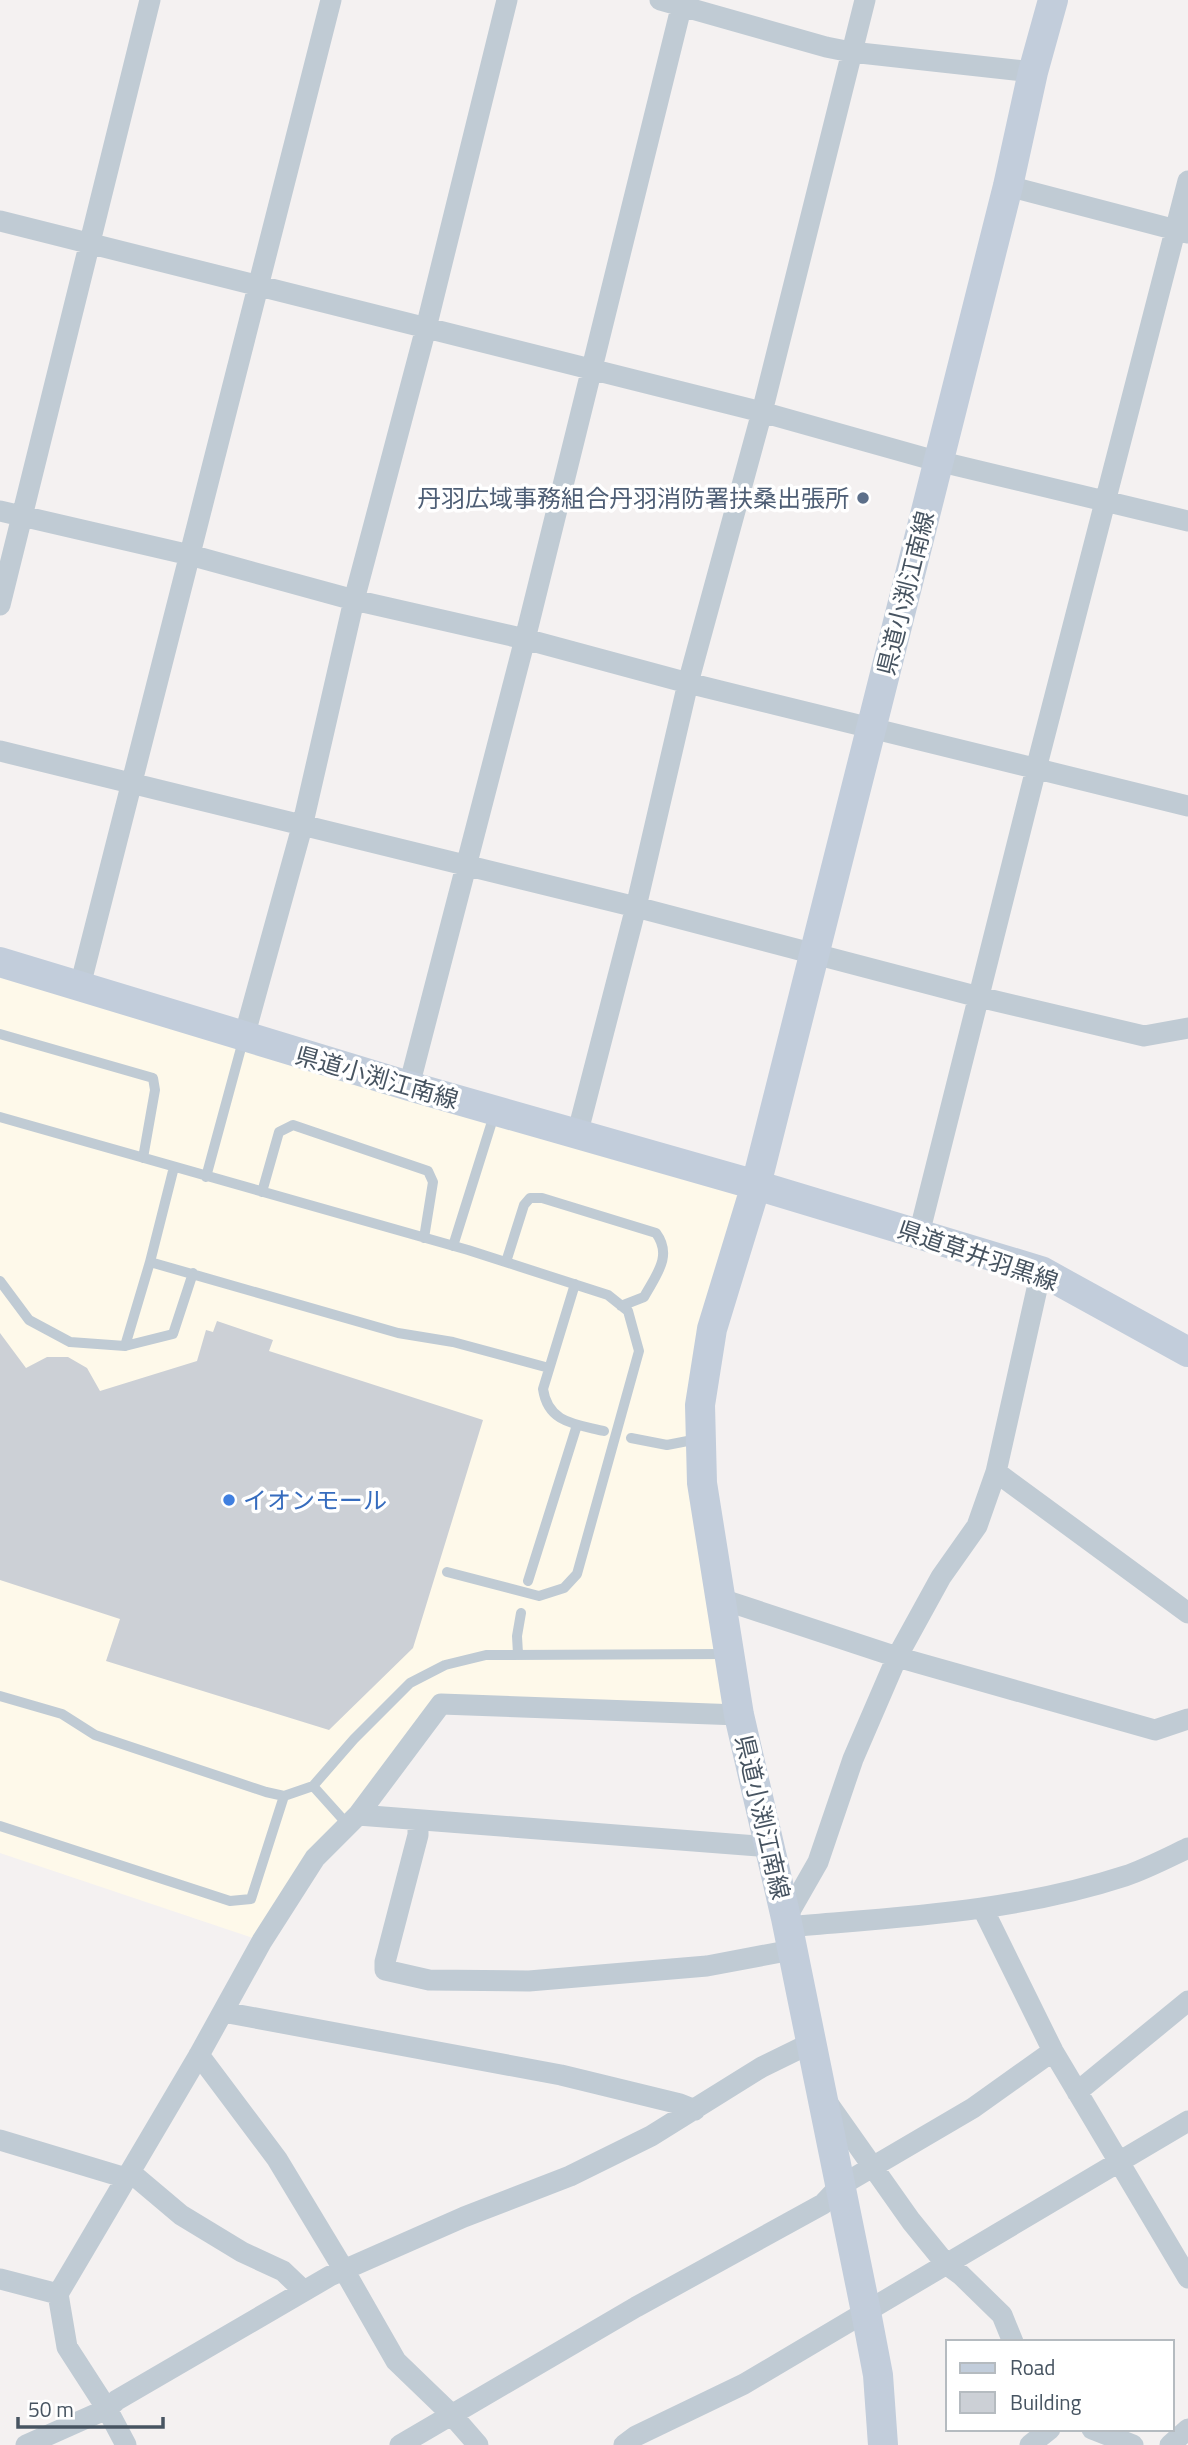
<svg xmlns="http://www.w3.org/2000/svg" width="1188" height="2445" viewBox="0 0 1188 2445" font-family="'Titillium Web','Noto Sans JP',sans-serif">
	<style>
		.commercial { fill: #fef9ea }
		.building { fill: #ccd0d6 }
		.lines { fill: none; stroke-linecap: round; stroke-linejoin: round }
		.lane { stroke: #c0cbd4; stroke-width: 10 }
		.street { stroke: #c0cbd4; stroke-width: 21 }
		.secondary { stroke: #c2cddb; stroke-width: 30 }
		.service-dot { fill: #5c6f8a; stroke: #fff; stroke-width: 2.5 }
		.shop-dot { fill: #3f7fe0; stroke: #fff; stroke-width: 2.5 }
		.labels { text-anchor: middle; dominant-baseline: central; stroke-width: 7; stroke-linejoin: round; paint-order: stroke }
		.service-label { font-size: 24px; fill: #4e5e75; stroke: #fff; text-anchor: end }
		.street-label { font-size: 24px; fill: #475461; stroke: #fff }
		.shop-label { font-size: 24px; fill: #366cbe; stroke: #fff; text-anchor: start }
	</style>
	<rect width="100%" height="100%" fill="#f4f1f1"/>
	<path class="commercial" d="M0,961l756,224 -56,220 39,310 -298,-11 -179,237 -262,-88z"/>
	<path class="building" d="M217,1321l56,19 -4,11 214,69 -70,228 -84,82 -223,-69 14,-42 -120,-39v-247l26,35 21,-11h21l19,11 13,23 97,-30 9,-31 7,2z"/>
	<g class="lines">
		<path class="lane" d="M0,1034l153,44 2,12 -12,68
			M0,1117l468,133 140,45 20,16 11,40 -62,223 -13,14 -25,8 -92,-24
			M206,1177l38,-140
			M262,1192l17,-60 14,-7 135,46 5,11 -9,56
			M453,1246l42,-134
			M150,1262l248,71 55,9 96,26
			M506,1262l18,-57 6,-7h12l114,35c17,23 0,42 -12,64l-23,9
			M0,1281l29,39 41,22 55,4 48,-12 20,-61
			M575,1284l-32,105c5,34 32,35 61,42
			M125,1346l25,-84 24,-95
			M631,1438l36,7 31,-6
			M528,1581l49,-156
			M518,1654l-1,-18 4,-23
			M0,1696l62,18 33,21 171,57 18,4 29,-10 41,-47 56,-56 35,-18 41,-10 241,-1
			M313,1786l35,39
			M0,1826l230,75 21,-2 33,-103"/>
		<path class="street" d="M660,0l166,47 25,5 182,20
			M1008,186l180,47
			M0,221l762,191 167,47 259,62
			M0,511l190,44 164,45 171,39 163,44 500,123
			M0,605l150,-605
			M0,751l636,156 343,90 165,39 44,-8
			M80,986l251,-986
			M244,1037l58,-210 52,-227 72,-272 81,-328
			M409,1086l116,-447 158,-639
			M577,1135l59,-228 52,-224 74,-271 103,-412
			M919,1234l117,-465 152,-588
			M996,1472l192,141
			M721,1599l176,58 258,73 33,-11
			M358,1815l412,32
			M418,1821v14l-33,127v8l44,10 100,1 178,-15 85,-16
			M983,1909l70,142 135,227
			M786,1918l32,-56 35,-103 44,-102 44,-80 36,-51 19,-54 45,-201
			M787,1927c114,-10 228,-15 338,-51 21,-7 42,-18 63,-28
			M223,2012l338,63 119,29 15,6
			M199,2055l78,104 67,111 52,91 55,53 27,31
			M1077,2092l111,-91
			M827,2102l84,119 35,43 15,11 41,40 11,27
			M0,2140l126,38
			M130,2172l51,43 61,37 41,19 21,20
			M0,2279l58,15
			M1092,2429l41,16
			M26,2445l81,-36 10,-9 213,-124 134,-59 106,-41 81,-40 111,-69 49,-24
			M126,2445l-19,-36 -40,-62 -9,-53 141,-239 63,-114 53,-83 43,-43 83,-111 298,11
			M400,2445l236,-138 187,-103 17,-18 133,-78 80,-57
			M624,2445l12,-9 108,-52 444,-263
			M1030,2445l20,-16
			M1170,2445l18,-16"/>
		<path class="secondary" d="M0,962l409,124 347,99 285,86 147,81
			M883,2445l-5,-70 -12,-63 -80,-394 -47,-203 -37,-232 -2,-78 12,-76 44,-144 252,-999 25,-114 20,-72"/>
	</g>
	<circle class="service-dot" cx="863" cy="498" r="7"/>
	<circle class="shop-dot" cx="229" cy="1500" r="7"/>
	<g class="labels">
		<g class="service-label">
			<text x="849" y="498">丹羽広域事務組合丹羽消防署扶桑出張所</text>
		</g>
		<g class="street-label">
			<text transform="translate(905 593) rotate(-76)">県道小渕江南線</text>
			<text transform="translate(377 1077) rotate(16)">県道小渕江南線</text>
			<text transform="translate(978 1255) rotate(19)">県道草井羽黒線</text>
			<text transform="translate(763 1817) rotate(77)">県道小渕江南線</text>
		</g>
		<g class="shop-label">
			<text x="243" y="1500">イオンモール</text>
		</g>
	</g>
	<rect x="946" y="2340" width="228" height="91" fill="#ffffff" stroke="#b5bbc0" stroke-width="2"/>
	<rect x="960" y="2363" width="35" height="10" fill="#c2cddb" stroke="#b5bbc0" stroke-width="2"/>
	<text x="1010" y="2375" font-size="21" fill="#475461">Road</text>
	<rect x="960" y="2392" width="35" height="21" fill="#ccd0d6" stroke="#b5bbc0" stroke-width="2"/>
	<text x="1010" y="2410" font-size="21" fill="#475461">Building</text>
	<path d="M18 2417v10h145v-10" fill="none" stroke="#475461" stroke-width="3.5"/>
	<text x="28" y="2417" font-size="21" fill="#475461" stroke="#ffffff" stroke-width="5" paint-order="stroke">50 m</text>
</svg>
